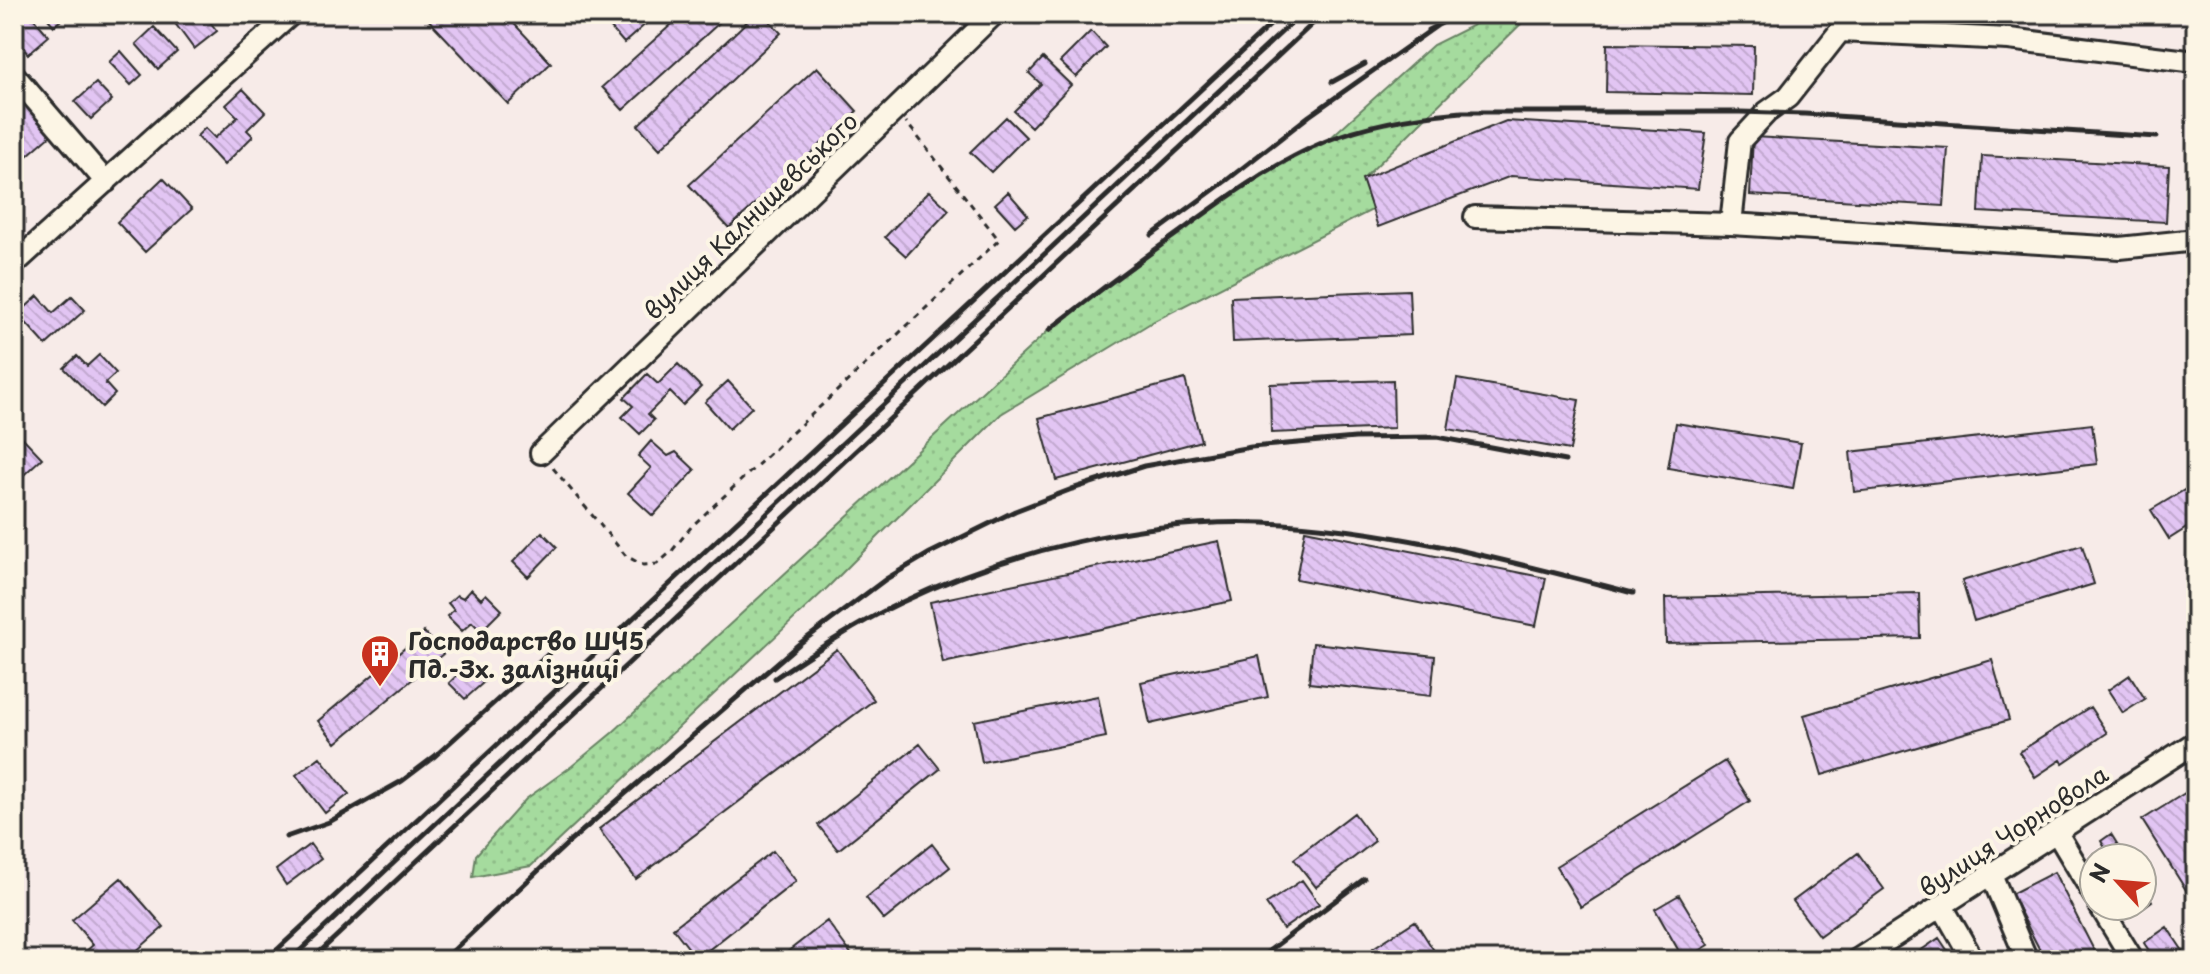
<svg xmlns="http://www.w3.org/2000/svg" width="2210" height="974" viewBox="0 0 2210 974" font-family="'Playpen Sans',sans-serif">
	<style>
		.grass { fill: url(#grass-dots); stroke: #688364; stroke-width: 2 }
		.building { fill: url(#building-back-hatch); stroke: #2b2b2b; stroke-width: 2 }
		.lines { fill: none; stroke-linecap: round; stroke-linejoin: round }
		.minor-casing { stroke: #2b2b2b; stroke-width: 26 }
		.path { stroke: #2b2b2b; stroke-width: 3; stroke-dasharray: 6 6; stroke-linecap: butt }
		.minor { stroke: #fcf5e5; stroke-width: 20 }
		.rail { stroke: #2b2b2b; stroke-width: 5 }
		.labels { text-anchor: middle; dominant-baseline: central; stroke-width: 8; stroke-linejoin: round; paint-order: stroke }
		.street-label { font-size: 24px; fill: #2b2b2b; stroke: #fcf5e5 }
		.poi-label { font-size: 24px; font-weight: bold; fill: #2b2b2b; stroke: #fcf5e5; text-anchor: start }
	</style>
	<defs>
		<pattern id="grass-dots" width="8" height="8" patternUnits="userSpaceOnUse" patternTransform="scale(2)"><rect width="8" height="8" fill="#a5db9e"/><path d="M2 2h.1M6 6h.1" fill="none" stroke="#8ebc88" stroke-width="1.8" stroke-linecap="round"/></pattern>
		<pattern id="building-back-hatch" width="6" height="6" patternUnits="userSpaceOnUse" patternTransform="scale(2)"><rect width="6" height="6" fill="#e2c5f3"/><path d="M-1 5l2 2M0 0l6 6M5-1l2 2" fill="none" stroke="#c2a9d0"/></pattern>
	</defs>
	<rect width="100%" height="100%" fill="#f7ebe8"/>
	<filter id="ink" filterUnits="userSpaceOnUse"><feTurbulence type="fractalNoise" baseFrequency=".0125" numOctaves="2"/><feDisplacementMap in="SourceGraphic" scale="16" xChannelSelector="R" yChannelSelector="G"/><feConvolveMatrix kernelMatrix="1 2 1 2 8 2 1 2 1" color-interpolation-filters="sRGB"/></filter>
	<g filter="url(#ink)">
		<path class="grass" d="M1495,14h36l-168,165 9,31 -218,111 -153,93 -174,174 -296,278 -58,11 3,-22 50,-56 46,-33 40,-33 437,-403 57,-45 155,-112 67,-33 105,-95z"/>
		<path class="building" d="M19,14h11l19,22 -21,18 -14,-16v-20z
			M44,14h24l-14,12z
			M170,14h34l13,17 -23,18 -25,-34z
			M423,14h82l46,49 -43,41z
			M608,14h49l-33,29 -21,-24z
			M683,14h46l-106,96 -21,-23z
			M755,14h8l18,19 -121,116 -22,-24z
			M154,27l23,25 -19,17 -22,-25z
			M1091,31l15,16 -30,30 -16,-15z
			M1607,44l147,2 -1,49 -147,-3z
			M121,51l21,24 -11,10 -22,-23z
			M1043,58l28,27 -40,42 -17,-16 27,-27 -12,-11z
			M817,67l40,44 -128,117 -40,-43z
			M96,83l16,17 -21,19 -16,-17z
			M243,89l22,23 -18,18 6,6 -29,29 -27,-29 8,-8 10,10 23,-21 -12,-12z
			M14,92l37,43 -37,32z
			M1006,117l20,20 -35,35 -21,-20z
			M1506,121l200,12 -8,56 -187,-13 -133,51 -16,-48z
			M1753,137l195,11 -4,58 -194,-11z
			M1982,156l187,10 -3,56 -187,-10z
			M163,178l29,31 -47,43 -28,-30z
			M929,191l20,19 -43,46 -21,-19z
			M1008,192l20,23 -13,11 -20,-22z
			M1409,290l2,45 -178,7 -2,-45z
			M38,296l15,17 19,-17 13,14 -39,35 -28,-31z
			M99,355l17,18 -11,10 10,11 -13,13 -38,-39 13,-12 10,10z
			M678,364l23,23 -18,18 -13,-13 -22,22 6,6 -14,14 -18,-17 11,-11 -9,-8 23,-24 11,10z
			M1185,379l16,62 -145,39 -17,-62z
			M1457,379l122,21 -9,50 -122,-21z
			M1393,380l1,48 -123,5 -1,-49z
			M728,381l24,26 -23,22 -24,-27z
			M1676,423l125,20 -8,46 -125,-21z
			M2092,424l5,40 -243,28 -4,-40z
			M22,437l20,21 -28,26v-39z
			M651,441l17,15 8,-4 19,18 -42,46 -25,-23 23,-25 -13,-12z
			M2196,483v39l-27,17 -18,-29z
			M1305,530l241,48 -10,48 -240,-47z
			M542,532l15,15 -29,30 -15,-15z
			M1219,541l13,60 -289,62 -13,-61z
			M2082,545l12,39 -120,37 -12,-40z
			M471,589l10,10 5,-5 16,16 -21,21 -9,-9 -10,9 -15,-15 7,-6 -6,-7 9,-8 6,3z
			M1919,593l1,45 -254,5 -1,-45z
			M424,632l19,22 -107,89 -18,-22z
			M1313,643l122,13 -4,40 -122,-13z
			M837,649l37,51 -238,179 -37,-50z
			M1259,656l9,41 -118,27 -9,-42z
			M1992,660l17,60 -187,55 -18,-60z
			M467,666l16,17 -18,16 -16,-16z
			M2130,675l15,24 -22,14 -15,-23z
			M1098,696l8,41 -124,25 -8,-41z
			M2090,707l17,26 -44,30 -2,-3 -26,17 -16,-25z
			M920,744l20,25 -102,81 -20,-25z
			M320,757l29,37 -24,19 -29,-38z
			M1725,761l25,40 -169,106 -25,-41z
			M2196,786v120l-54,-86z
			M1354,813l21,28 -59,46 -22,-28z
			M2111,834l15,24h-15l-10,-17z
			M310,844l11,15 -35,26 -10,-15z
			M932,844l18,23 -66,53 -18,-22z
			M773,851l23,30 -99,78 -24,-31z
			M1858,853l26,36 -65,47 -26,-35z
			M2054,872l45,88h-54l-34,-66z
			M121,878l43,49 -38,33h-50l17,-15 -21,-25z
			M1302,880l17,24 -36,25 -17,-25z
			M2142,885l10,16 -10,7 -2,-2z
			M1679,895l30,50 -25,15 -29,-51z
			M827,921l25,34 -6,5h-69z
			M1415,921l25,39h-60l-7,-12z
			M2167,927l22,33h-34l-11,-17z
			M1939,938l15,22h-47z"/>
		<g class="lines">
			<g class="minor-casing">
				<path id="minor" d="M14,75l92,107
					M1475,217l256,7 389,24 76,-8
					M1731,224l9,-83 27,-29 21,-15 52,-66 169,8 187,23
					M14,264l277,-250
					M541,453l453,-439
					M2057,833l37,62
					M1991,874l36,86
					M1942,906l31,54
					M2100,906l33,54
					M1857,960l339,-218"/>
			</g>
			<path class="path" d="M553,468l73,88 17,9 14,-1 14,-12 21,-26 307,-286 -93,-118"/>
			<use href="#minor" class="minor"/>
			<path class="rail" d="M1428,30l32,-16
				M1332,82l33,-18
				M1152,235l75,-55 82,-64 129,-91
				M1049,330c43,-34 87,-67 132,-99 46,-34 91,-67 145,-90 43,-18 90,-25 136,-29h278l65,2 352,23
				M775,678c40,-27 81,-54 125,-75 109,-52 243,-85 364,-80 125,5 248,39 369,70
				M286,837l43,-15 73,-41 33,-25 131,-118
				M266,960l1016,-946
				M290,960l1011,-946
				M311,960l1012,-946
				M443,960l124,-116 232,-200 87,-65 44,-26 85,-42 57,-22 72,-23 107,-19 104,-9 82,-1 128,24
				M1257,960l107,-81"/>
		</g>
	</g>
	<defs>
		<g id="building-pin" transform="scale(2)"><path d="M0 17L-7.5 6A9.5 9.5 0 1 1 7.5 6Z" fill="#c8321e" stroke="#fcf5e5"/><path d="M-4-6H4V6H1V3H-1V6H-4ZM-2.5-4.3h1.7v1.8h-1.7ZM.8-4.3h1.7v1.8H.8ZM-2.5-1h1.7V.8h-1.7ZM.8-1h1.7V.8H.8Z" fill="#fff"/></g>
	</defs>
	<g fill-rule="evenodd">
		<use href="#building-pin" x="380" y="654"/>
	</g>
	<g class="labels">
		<g class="street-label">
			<text transform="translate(750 215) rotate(-44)">вулиця Калнишевського</text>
			<text transform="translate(2013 830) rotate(-33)">вулиця Чорновола</text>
		</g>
		<g class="poi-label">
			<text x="408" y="640">Господарство ШЧ5<tspan x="408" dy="28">Пд.-Зх. залізниці</tspan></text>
		</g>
	</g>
	<rect width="2210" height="974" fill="none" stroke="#fcf5e5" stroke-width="48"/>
	<rect x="24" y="24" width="2162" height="926" fill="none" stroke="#2b2b2b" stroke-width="3" filter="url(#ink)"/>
	<g transform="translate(2118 882) rotate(296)"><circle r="38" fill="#fcf5e5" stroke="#a8a49b" stroke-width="2"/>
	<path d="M0-6L14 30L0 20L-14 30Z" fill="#c8321e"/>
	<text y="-12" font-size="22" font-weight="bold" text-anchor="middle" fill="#2b2b2b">N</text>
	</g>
</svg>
